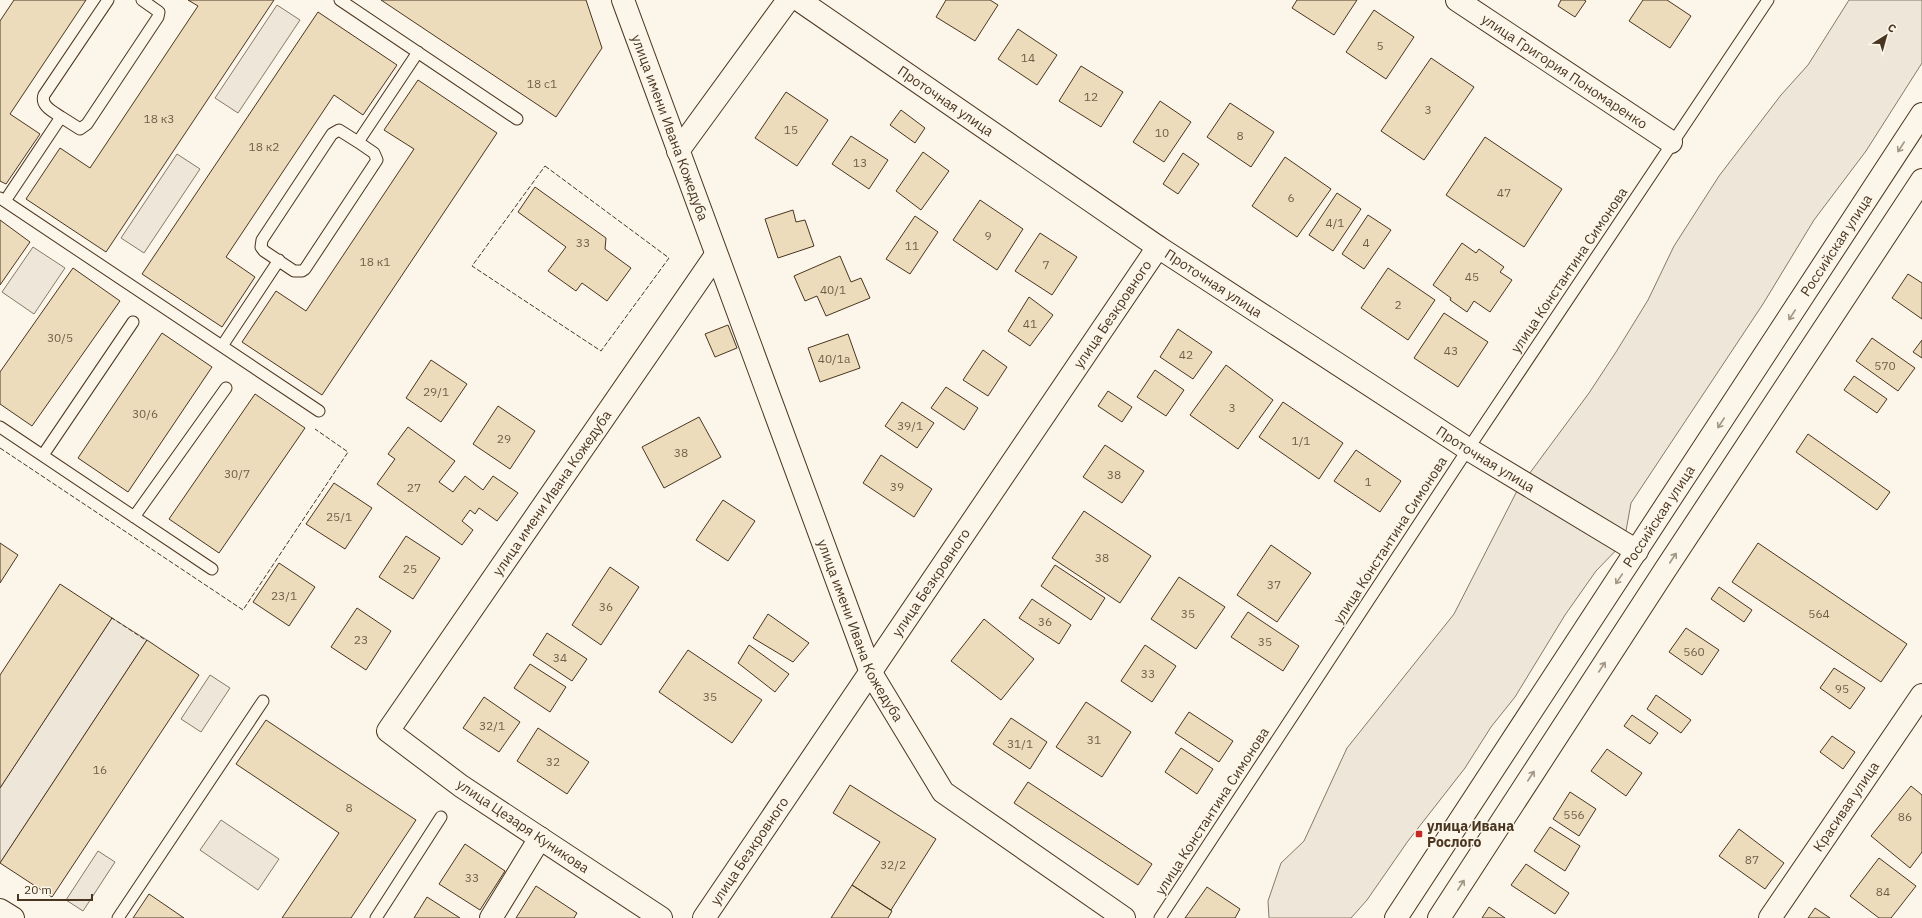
<svg xmlns="http://www.w3.org/2000/svg" width="1922" height="918" viewBox="0 0 1922 918" font-family="'IBM Plex Sans',sans-serif">
	<style>
		.green { fill: #ede6d9; stroke: #887966 }
		.building { fill: #ecdcbc; stroke: #4a3520 }
		.lines { fill: none; stroke-linecap: round; stroke-linejoin: round }
		.lane-casing { stroke: #4a3520; stroke-width: 13 }
		.street-casing { stroke: #4a3520; stroke-width: 24 }
		.secondary-casing { stroke: #4a3520; stroke-width: 24 }
		.lane { stroke: #fbf6e9; stroke-width: 11 }
		.street { stroke: #fbf6e9; stroke-width: 22 }
		.secondary { stroke: #fbf6e9; stroke-width: 22 }
		.fence { stroke: #4a3520; stroke-width: 1; stroke-dasharray: 5 2; stroke-linecap: butt }
		.oneway { stroke: #a29684 }
		.poi-dot { fill: #c62828; stroke: #fbf6e9; stroke-width: 1.5 }
		.labels { text-anchor: middle; dominant-baseline: central; stroke-width: 3; stroke-linejoin: round; paint-order: stroke }
		.number-label { font-size: 12px; fill: #725f47 }
		.street-label { font-size: 14px; fill: #4a3520; stroke: #fbf6e9 }
		.poi-label { font-size: 14px; font-weight: bold; fill: #4a3520; stroke: #fbf6e9; text-anchor: start }
	</style>
	<rect width="100%" height="100%" fill="#fbf6e9"/>
	<path class="green" d="M1849,0h73v63l-56,88 -52,69 -51,84 -132,199 -7,39 -28,29 -31,44 -50,82 -24,30 -26,41 -57,73 -41,59 -16,18h-82l-1,-17 13,-38 23,-22 43,-93 107,-134 64,-125 71,-96 27,-41 32,-52 26,-54 45,-70 62,-81 27,-30z
		M277,5l23,15 -62,93 -23,-15z
		M177,154l23,15 -56,84 -23,-15z
		M33,247l32,21 -31,46 -32,-22z
		M112,618l35,22 -147,223v-75z
		M210,675l20,13 -29,44 -20,-13z
		M221,820l58,39 -21,31 -58,-40z
		M98,851l17,11 -32,49 -17,-11z"/>
	<path class="building" d="M14,0h72l-76,114 30,20 -34,50 -6,-3v-160z
		M188,0h86l-168,252 -80,-53 34,-51 30,20 108,-162z
		M381,0h205l16,48 -46,69z
		M946,0h44l8,5 -23,36 -39,-24z
		M1297,0h60l-23,35 -42,-27z
		M1561,0h23l2,1 -11,16 -17,-11z
		M1643,0h24l24,16 -21,32 -41,-27z
		M1374,10l40,27 -28,42 -40,-27z
		M318,12l79,53 -34,50 -29,-20 -108,162 29,20 -33,50 -80,-53z
		M1018,29l39,26 -20,30 -39,-26z
		M1431,58l43,29 -50,73 -43,-29z
		M1081,66l42,26 -22,35 -42,-26z
		M418,80l79,53 -175,262 -80,-53 34,-51 30,20 108,-162 -30,-19z
		M786,92l42,28 -31,46 -42,-28z
		M1160,101l31,21 -27,40 -31,-20z
		M1230,103l44,29 -23,35 -44,-30z
		M901,110l24,18 -10,15 -25,-18z
		M851,136l37,24 -19,29 -37,-25z
		M1485,137l77,52 -38,58 -78,-52z
		M923,152l26,19 -28,39 -25,-19z
		M1183,153l16,11 -21,30 -15,-10z
		M1285,157l46,32 -34,48 -45,-31z
		M535,187l71,51 -1,11 26,19 -24,33 -25,-18 -6,8 -28,-20 18,-24 -48,-35z
		M1337,193l24,16 -28,42 -24,-16z
		M980,200l43,29 -26,41 -44,-30z
		M793,210l3,12 9,-2 9,26 -36,12 -13,-39z
		M1368,215l23,15 -27,39 -22,-15z
		M915,216l23,16 -28,42 -24,-15z
		M0,220l30,22 -30,43z
		M1040,233l37,24 -25,38 -37,-24z
		M1462,243l14,10 3,-4 25,18 -4,5 12,8 -22,32 -16,-11 -7,11 -17,-12 1,-2 -18,-13z
		M840,256l11,26 10,-4 9,20 -44,18 -9,-20 -12,5 -11,-25z
		M73,268l47,33 -88,125 -32,-22v-32z
		M1388,268l47,32 -27,40 -47,-32z
		M1908,274l14,9v36l-30,-21z
		M1029,297l24,18 -23,31 -22,-15z
		M1444,313l44,29 -30,45 -44,-29z
		M728,325l9,23 -22,9 -10,-23z
		M1178,329l34,23 -19,27 -33,-22z
		M162,333l50,34 -84,125 -50,-34z
		M848,334l12,34 -40,14 -12,-34z
		M1872,338l43,30 -17,23 -42,-30z
		M1922,340v18l-9,-6z
		M983,350l24,17 -19,29 -25,-16z
		M431,360l36,24 -26,38 -35,-24z
		M1226,365l47,35 -35,49 -48,-34z
		M1155,370l29,20 -18,26 -29,-19z
		M1854,376l33,23 -10,14 -33,-23z
		M946,387l32,21 -14,22 -33,-22z
		M1108,391l24,16 -10,15 -24,-16z
		M255,394l50,34 -86,125 -50,-34z
		M902,402l32,21 -17,25 -32,-22z
		M1283,402l60,41 -24,36 -60,-42z
		M498,406l37,25 -25,38 -37,-25z
		M699,417l22,40 -57,31 -22,-41z
		M408,427l47,34 -16,21 14,10 12,-16 18,14 10,-14 25,17 -21,28 -18,-13 -4,6 -5,-4 -8,11 11,9 -11,15 -85,-61 18,-25 -7,-5z
		M1808,434l82,58 -13,18 -81,-58z
		M1105,445l39,26 -22,32 -39,-26z
		M1356,450l45,31 -21,31 -46,-31z
		M881,455l51,34 -18,28 -51,-34z
		M334,483l38,25 -27,41 -39,-25z
		M723,500l32,21 -27,40 -32,-21z
		M1084,511l67,45 -31,47 -68,-45z
		M406,536l34,22 -27,41 -34,-22z
		M0,543l18,12 -18,28z
		M1758,543l149,101 -26,38 -149,-100z
		M1271,545l40,28 -34,49 -40,-27z
		M279,563l36,24 -26,39 -36,-24z
		M1055,565l50,33 -14,22 -50,-34z
		M610,567l29,20 -38,58 -29,-20z
		M1179,577l46,30 -29,42 -45,-30z
		M60,584l52,34 -112,170v-113z
		M1719,587l33,23 -8,12 -33,-23z
		M1032,599l39,26 -12,19 -40,-26z
		M357,608l34,23 -25,39 -35,-23z
		M1248,612l51,34 -16,25 -52,-34z
		M768,614l41,29 -16,19 -40,-24z
		M984,619l50,40 -33,41 -50,-39z
		M1686,628l33,22 -17,25 -33,-23z
		M547,633l40,26 -15,22 -39,-26z
		M147,640l52,35 -147,222 -52,-34z
		M749,645l40,29 -14,18 -37,-29z
		M1145,645l31,21 -24,36 -31,-21z
		M688,650l74,50 -30,43 -73,-51z
		M530,664l36,23 -16,25 -36,-24z
		M1834,668l31,20 -15,21 -30,-21z
		M1656,695l35,25 -10,13 -34,-24z
		M484,697l36,25 -21,30 -36,-24z
		M1086,702l45,30 -29,45 -46,-30z
		M1189,712l44,29 -14,21 -44,-29z
		M1632,715l26,18 -8,11 -26,-18z
		M1011,718l36,24 -17,27 -37,-25z
		M266,720l150,100 -65,98h-69l57,-85 -103,-69z
		M538,728l51,34 -22,32 -50,-33z
		M1832,736l23,16 -12,17 -23,-17z
		M1181,748l32,21 -16,25 -32,-22z
		M1607,749l35,24 -16,23 -35,-25z
		M1028,782l124,82 -14,21 -124,-82z
		M850,785l86,54 -45,71 -39,-25 28,-43 -47,-29z
		M1911,786l11,9v57l-12,16 -39,-32z
		M1570,792l26,17 -17,27 -26,-17z
		M1550,827l30,19 -15,25 -31,-20z
		M1739,829l45,34 -19,26 -46,-33z
		M465,844l40,27 -25,39 -41,-26z
		M1879,858l37,28 -25,32h-12l-29,-22z
		M1526,864l43,29 -14,21 -44,-29z
		M852,885l40,26 -4,7h-57z
		M536,886l41,27 -3,5h-58z
		M1207,887l33,22 -5,9h-50z
		M149,894l35,24h-51z
		M427,897l33,21h-46z
		M1489,907l16,11h-23z
		M1815,908l15,10h-22z"/>
	<g class="lines">
		<g class="lane-casing">
			<path id="lane" d="M340,0l177,119
				M61,117l19,12 7,-5 71,-107 1,-5 -17,-12
				M358,142l16,11 3,7 -72,109 -3,2h-8l-30,-20 -3,-4 1,-7 70,-106 7,-4 19,12 60,-90
				M0,198l319,213
				M5,201l56,-84c-7,-5 -21,-11 -17,-22l64,-95
				M222,346l57,-86
				M0,427l212,142
				M43,455l90,-133
				M134,517l92,-129
				M118,918l145,-217
				M376,918l65,-101
				M1160,918l308,-469 300,-449"/>
		</g>
		<g class="street-casing">
			<g id="street">
				<path id="s1" d="M623,0l248,673 72,119 181,126"/>
				<path id="s2" d="M799,0l359,247 310,202 169,102"/>
				<path id="s3" d="M1457,0l214,142"/>
				<path d="M678,151l110,-151"/>
				<path d="M0,910l13,8"/>
				<path d="M491,918l49,-80"/>
				<path id="s4" d="M661,918l-200,-132 -73,-55 328,-476"/>
				<path id="s5" d="M704,918l454,-671"/>
				<path id="s6" d="M1770,918l152,-223"/>
			</g>
		</g>
		<g class="secondary-casing">
			<g id="secondary">
				<path id="s7" d="M1396,918l526,-804"/>
				<path d="M1439,918l226,-348 257,-390"/>
			</g>
		</g>
		<use href="#lane" class="lane"/>
		<use href="#street" class="street"/>
		<use href="#secondary" class="secondary"/>
		<path class="fence" d="M545,166l124,92 -68,93 -129,-85z
			M0,448l243,162 105,-158 -33,-23
			M111,619l1,-1 35,23"/>
	</g>
	<defs><path id="oneway-shaft" d="M-6 0H5M1.5-3L5.5 0L1.5 3" fill="none" stroke-width="1.6" stroke-linecap="round" stroke-linejoin="round"/></defs>
	<g class="oneway">
		<use href="#oneway-shaft" transform="translate(1901 147) rotate(123)"/>
		<use href="#oneway-shaft" transform="translate(1792 315) rotate(123)"/>
		<use href="#oneway-shaft" transform="translate(1721 423) rotate(123)"/>
		<use href="#oneway-shaft" transform="translate(1673 558) rotate(-57)"/>
		<use href="#oneway-shaft" transform="translate(1619 579) rotate(124)"/>
		<use href="#oneway-shaft" transform="translate(1602 667) rotate(-57)"/>
		<use href="#oneway-shaft" transform="translate(1531 776) rotate(-57)"/>
		<use href="#oneway-shaft" transform="translate(1461 885) rotate(-57)"/>
	</g>
	<rect class="poi-dot" x="1415" y="830" width="8" height="8" rx="2"/>
	<g class="labels">
		<g class="number-label">
			<text x="1380" y="45">5</text>
			<text x="1028" y="57">14</text>
			<text x="542" y="83">18 с1</text>
			<text x="1091" y="96">12</text>
			<text x="1428" y="109">3</text>
			<text x="159" y="118">18 к3</text>
			<text x="791" y="129">15</text>
			<text x="1162" y="132">10</text>
			<text x="1240" y="135">8</text>
			<text x="264" y="146">18 к2</text>
			<text x="860" y="162">13</text>
			<text x="1504" y="192">47</text>
			<text x="1291" y="197">6</text>
			<text x="1335" y="222">4/1</text>
			<text x="988" y="235">9</text>
			<text x="583" y="242">33</text>
			<text x="1366" y="242">4</text>
			<text x="912" y="245">11</text>
			<text x="375" y="261">18 к1</text>
			<text x="1046" y="264">7</text>
			<text x="1472" y="276">45</text>
			<text x="833" y="289">40/1</text>
			<text x="1398" y="304">2</text>
			<text x="1030" y="323">41</text>
			<text x="60" y="337">30/5</text>
			<text x="1451" y="350">43</text>
			<text x="1186" y="354">42</text>
			<text x="834" y="358">40/1а</text>
			<text x="1885" y="365">570</text>
			<text x="436" y="391">29/1</text>
			<text x="1232" y="407">3</text>
			<text x="145" y="413">30/6</text>
			<text x="910" y="425">39/1</text>
			<text x="504" y="438">29</text>
			<text x="1301" y="440">1/1</text>
			<text x="681" y="452">38</text>
			<text x="237" y="473">30/7</text>
			<text x="1114" y="474">38</text>
			<text x="1368" y="481">1</text>
			<text x="897" y="486">39</text>
			<text x="414" y="487">27</text>
			<text x="339" y="516">25/1</text>
			<text x="1102" y="557">38</text>
			<text x="410" y="568">25</text>
			<text x="1274" y="584">37</text>
			<text x="284" y="595">23/1</text>
			<text x="606" y="606">36</text>
			<text x="1188" y="613">35</text>
			<text x="1819" y="613">564</text>
			<text x="1045" y="621">36</text>
			<text x="361" y="639">23</text>
			<text x="1265" y="641">35</text>
			<text x="1694" y="651">560</text>
			<text x="560" y="657">34</text>
			<text x="1148" y="673">33</text>
			<text x="1842" y="688">95</text>
			<text x="710" y="696">35</text>
			<text x="492" y="725">32/1</text>
			<text x="1094" y="739">31</text>
			<text x="1020" y="743">31/1</text>
			<text x="553" y="761">32</text>
			<text x="100" y="769">16</text>
			<text x="349" y="807">8</text>
			<text x="1574" y="814">556</text>
			<text x="1905" y="816">86</text>
			<text x="1752" y="859">87</text>
			<text x="893" y="864">32/2</text>
			<text x="472" y="877">33</text>
			<text x="1883" y="891">84</text>
		</g>
		<g class="street-label">
			<text stroke="none"><textPath href="#s3" startOffset="129">улица Григория Пономаренко</textPath></text>
			<text stroke="none"><textPath href="#s2" startOffset="178">Проточная улица</textPath></text>
			<text stroke="none"><textPath href="#s1" startOffset="136">улица имени Ивана Кожедуба</textPath></text>
			<text stroke="none"><textPath href="#s7" startOffset="804">Российская улица</textPath></text>
			<text transform="translate(1569 270) rotate(-56)">улица Константина Симонова</text>
			<text stroke="none"><textPath href="#s2" startOffset="502">Проточная улица</textPath></text>
			<text stroke="none"><textPath href="#s5" startOffset="729">улица Безкровного</textPath></text>
			<text stroke="none"><textPath href="#s2" startOffset="826">Проточная улица</textPath></text>
			<text stroke="none"><textPath href="#s4" startOffset="620">улица имени Ивана Кожедуба</textPath></text>
			<text stroke="none"><textPath href="#s7" startOffset="480">Российская улица</textPath></text>
			<text transform="translate(1390 540) rotate(-57)">улица Константина Симонова</text>
			<text stroke="none"><textPath href="#s5" startOffset="405">улица Безкровного</textPath></text>
			<text stroke="none"><textPath href="#s1" startOffset="674">улица имени Ивана Кожедуба</textPath></text>
			<text stroke="none"><textPath href="#s6" startOffset="135">Красивая улица</textPath></text>
			<text transform="translate(1212 811) rotate(-57)">улица Константина Симонова</text>
			<text transform="translate(523 826) rotate(34)">улица Цезаря Куникова</text>
			<text stroke="none"><textPath href="#s5" startOffset="81">улица Безкровного</textPath></text>
		</g>
		<g class="poi-label">
			<text x="1427" y="826">улица Ивана<tspan x="1427" dy="16">Рослого</tspan></text>
		</g>
	</g>
	<g transform="translate(1886 36) rotate(37)" stroke="#fbf6e9" stroke-width="3" paint-order="stroke">
	<path d="M0-3L7 15L0 10L-7 15Z" fill="#4a3520"/>
	<text y="-6" font-size="11" font-weight="bold" text-anchor="middle" fill="#4a3520">С</text>
	</g>
	<path d="M18 894v6h74v-6" fill="none" stroke="#4a3520" stroke-width="2"/>
	<text x="24" y="894" font-size="12" fill="#4a3520" stroke="#fbf6e9" stroke-width="3" paint-order="stroke">20 m</text>
</svg>
